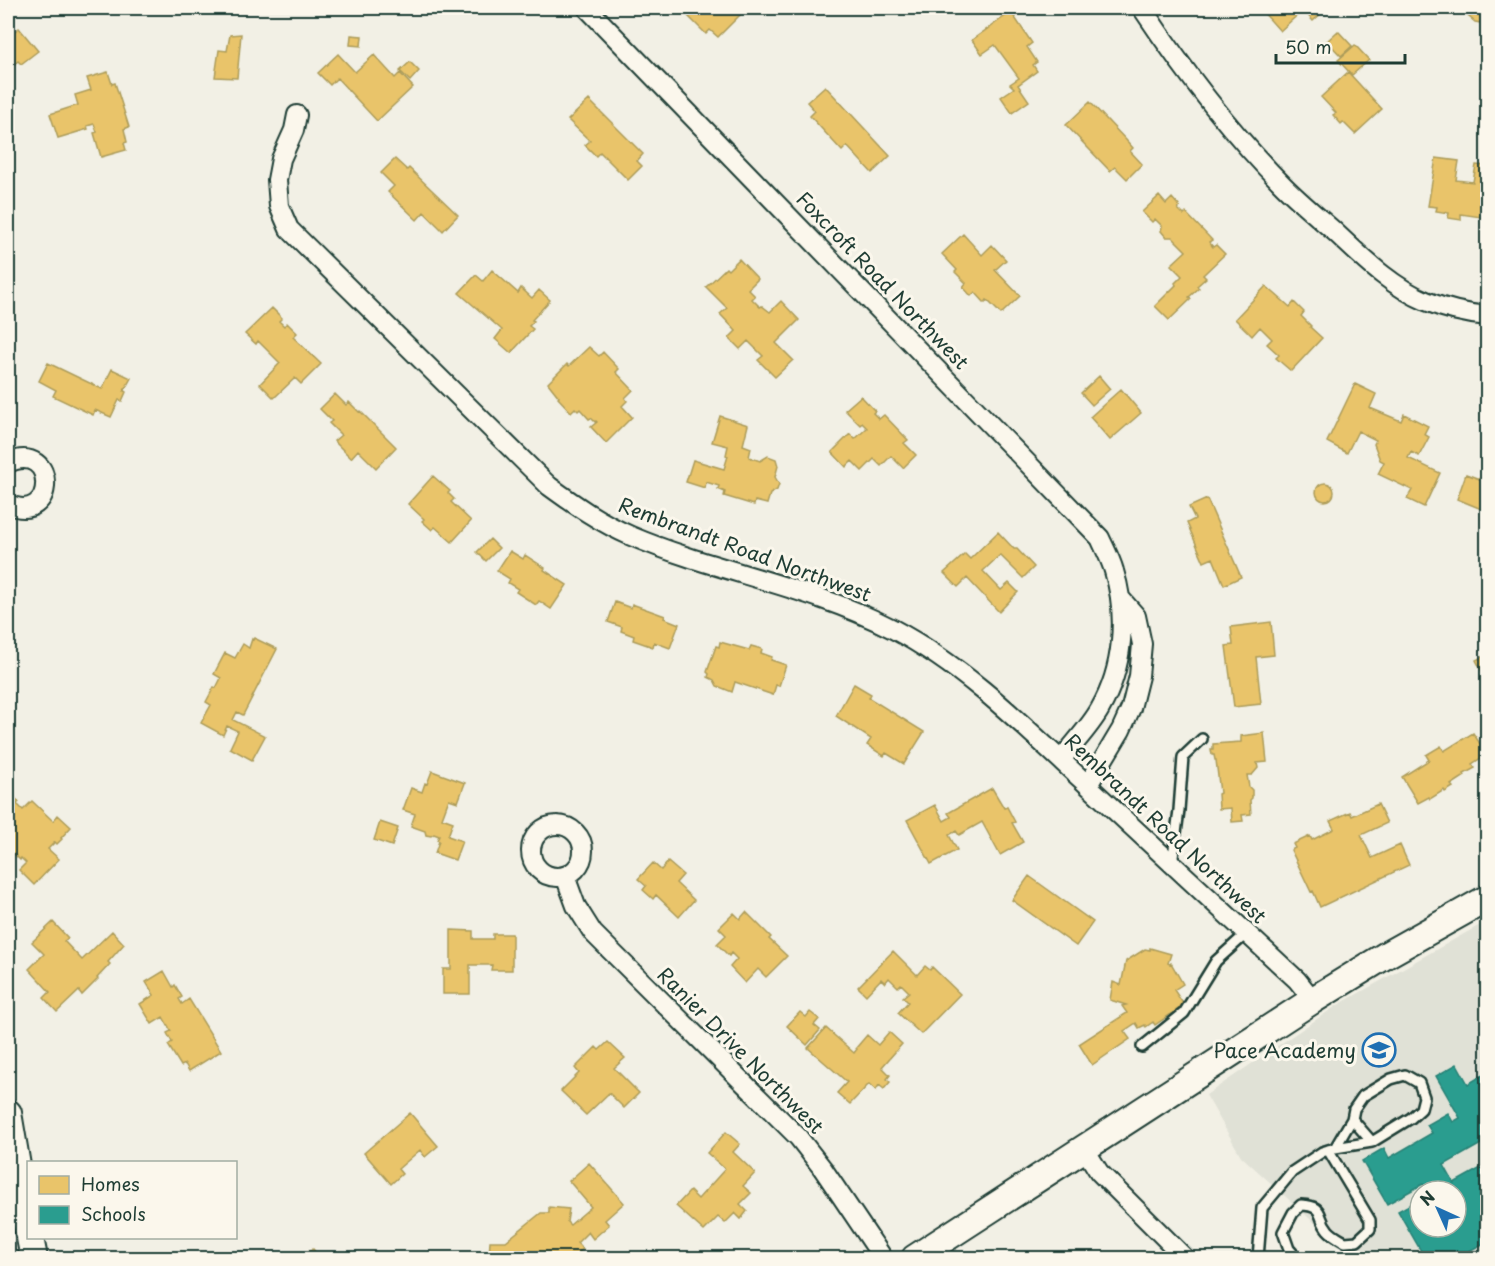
<svg xmlns="http://www.w3.org/2000/svg" width="1495" height="1266" viewBox="0 0 1495 1266" font-family="'Playpen Sans',sans-serif">
	<style>
		.built { fill: #e0e1d6; fill-rule: evenodd }
		.homes { fill: #e9c46a; stroke: #ac9c5a; stroke-width: 1.5 }
		.schools { fill: #2a9d8f; stroke: #278074; stroke-width: 1.5 }
		.lines { fill: none; stroke-linecap: round; stroke-linejoin: round }
		.lane-casing { stroke: #1f3d34; stroke-width: 14 }
		.street-casing { stroke: #1f3d34; stroke-width: 22 }
		.secondary-casing { stroke: #1f3d34; stroke-width: 30 }
		.lane { stroke: #fbf7ec; stroke-width: 9 }
		.street { stroke: #fbf7ec; stroke-width: 18 }
		.secondary { stroke: #fbf7ec; stroke-width: 26 }
		.labels { text-anchor: middle; dominant-baseline: central; stroke-width: 6; stroke-linejoin: round; paint-order: stroke }
		.street-label { font-size: 20px; fill: #1f3d34; stroke: #fbf7ec }
		.poi-label { font-size: 20px; fill: #1f3d34; stroke: #fbf7ec; text-anchor: end }
	</style>
	<rect width="100%" height="100%" fill="#f2f0e5"/>
	<filter id="ink" filterUnits="userSpaceOnUse"><feTurbulence type="fractalNoise" baseFrequency=".0167" numOctaves="2"/><feDisplacementMap in="SourceGraphic" scale="12" xChannelSelector="R" yChannelSelector="G"/><feConvolveMatrix kernelMatrix="1 2 1 2 8 2 1 2 1" color-interpolation-filters="sRGB"/></filter>
	<g filter="url(#ink)">
		<path class="built" d="M1487,921v337h-134l-112,-102 -35,-61 130,-89zM1420,1191h36v36h-36z"/>
		<path class="homes" d="M680,8h57l5,5 -24,24 -8,-7 -4,4z
			M1267,8h60l-14,13 -10,-11 -23,21 -17,-19z
			M1466,8h22v14l-2,2 -11,-2 -12,-10z
			M1011,12l21,31 -5,4 10,15 -4,3 4,6 -19,14 11,16 -17,12 -11,-16 13,-9 -4,-4 9,-6 -24,-33 -13,9 -10,-14z
			M19,28l19,23 -17,13 -3,-3 -10,9v-27l2,-2 -2,-3v-4l3,-2 1,1z
			M1338,31l14,15 -11,10 -14,-15z
			M241,34l-4,44 -22,-1 4,-27 8,1 3,-16z
			M351,35l11,1 -1,10 -11,-1z
			M1355,45l14,15 -17,15 -14,-15z
			M338,54l17,18 19,-17 21,23 5,-5 13,14 -36,34 -40,-43 -7,7 -12,-12z
			M410,62l9,9 -9,10 -10,-10z
			M108,72l4,12 3,-1 14,44 -5,2 3,13 -3,1 2,7 -25,7 -7,-24 3,-1 -3,-8 -7,2 1,3 -30,9 -8,-24 28,-9 -3,-10 16,-5 -4,-12z
			M1348,72l34,37 -27,25 -12,-12 -2,2 -8,-9 3,-2 -15,-16z
			M825,86l65,70 -18,17 -25,-27 -5,5 -32,-35 5,-5 -8,-9z
			M589,100l54,54 -6,7 5,5 -14,14 -28,-28 -4,4 -11,-11 5,-4 -22,-21z
			M1090,102l36,38 7,8 -3,3 12,13 -15,15 -12,-12 -5,4 -44,-46z
			M1436,158l23,3 -3,19 17,2 3,-17 12,1v46l-6,-1 -1,6 -20,-3v6l-13,-2 1,-5 -13,-2 1,-4 -9,-1z
			M395,159l12,11 2,-2 49,47 -15,16 -19,-19 -7,8 -29,-28 6,-6 -13,-13z
			M1159,196l7,8 6,-6 8,9 -2,2 6,6 2,-2 26,27 -3,2 4,5 3,-2 9,9 -22,21 3,3 -9,8 2,2 -10,9 2,2 -22,21 -14,-14 21,-21 -1,-2 7,-7 -11,-11 15,-14 -14,-14h-6l-5,-6 1,-5 -7,-7 -3,3 -10,-10z
			M963,234l19,21 10,-10 14,15 -11,10 25,26 -19,18 -14,-14 -2,3 -10,-11 -4,4 -8,-9 3,-4 -11,-11 2,-2 -15,-16z
			M739,259l19,20 -10,10 7,7 -3,3 8,8 2,-1 8,6 11,-11 18,19 -23,23 17,17 -18,17 -17,-17 5,-4 -15,-15 -8,8 -11,-11 7,-7 -16,-17 7,-6 -21,-21 20,-19 2,2z
			M492,270l26,23 3,-5 11,10 7,-8 11,10 -18,20 2,1 -5,5 4,3 -22,24 -16,-14 7,-9 -43,-37 17,-18 7,6z
			M1266,286l24,21 4,-5 10,10 -3,4 10,10 -1,1 12,11 -31,33 -15,-13 3,-3 -12,-11 5,-5 -12,-12 -8,9 -17,-17z
			M272,308l10,10 -3,3 5,5 3,-3 10,10 -4,4 28,27 -20,20 -6,-6 -21,20 -14,-14 20,-21 -22,-22 -2,3 -11,-10z
			M589,347l10,9 4,-4 16,17 -3,3 17,18 -8,8 2,3 -5,5 10,11 -26,26 -15,-16 6,-5 -1,-1 -1,1 -4,-4 -2,1 -9,-10 -2,2 -3,-3 -4,4 -13,-14 1,-1 -11,-14 19,-19 2,2z
			M48,363l54,26 10,-20 19,9 -7,13 2,1 -4,9 -3,-1 -8,17 -16,-7 -2,5 -40,-19 3,-6 -17,-9z
			M1099,376l11,13 -18,16 -11,-12z
			M1355,384l21,10 -6,14 31,13 3,-7 24,12 -4,8 5,3 -10,19 -8,-4 -3,6 32,15 -16,34 -17,-8 5,-9 -34,-16 6,-12 -4,-2 -6,-16 2,-4 -18,-9 -11,22 -20,-11z
			M1121,389l20,24 -31,27 -20,-23z
			M335,394l11,11 3,-3 10,10 1,-1 36,36 -20,21 -18,-18 -7,8 -17,-17 7,-6 -12,-12 3,-2 -12,-12z
			M861,396l14,15 -2,2 6,6 5,-4 24,25 -4,3 12,12 -13,13 -12,-12 -10,10 -7,-7 -12,12 -10,-10 -6,6 -14,-15 18,-18 5,5 12,-11 -5,-5 -2,2 -15,-15z
			M720,416l28,9 -5,20 8,3 -2,9 11,4 8,-5 8,3 2,7 -3,11 4,7 -2,6 -7,4 -3,10 -12,-3 -1,4 -30,-9 1,-4 -7,-3 1,-3 -13,-4 -1,6 -19,-6 7,-22 31,9 4,-13 -2,-1 2,-9 -16,-4z
			M1466,474l22,8v20l-4,8 -27,-11z
			M433,476l17,15 -2,2 6,6 -3,3 20,19 -19,21 -17,-15 -3,3 -10,-9 2,-2 -16,-15z
			M1316 492a9 9 0 1 1 18 0a9 9 0 1 1-18 0Z
			M1207,499l34,78 -17,8 -11,-27 -9,4 -17,-39 8,-4 -6,-12z
			M998,532l16,17h3l17,18 -11,11 -23,-23 -17,16 18,19 8,-7 9,9 -19,20 -32,-34 -9,9 -14,-14 21,-19 5,5z
			M490,539l9,9 -13,13 -9,-9z
			M510,551l13,8 2,-4 20,13 -1,2 23,15 -16,24 -12,-8 -3,4 -20,-13 2,-3 -10,-6 2,-4 -13,-8z
			M615,602l16,6 1,-4 33,12 -1,2 15,6 -9,24 -16,-6 -1,5 -20,-7 1,-4 -13,-5 1,-4 -14,-5z
			M1271,622l3,33 -18,2 5,47 -27,3 -8,-61 7,-1 -2,-18z
			M254,638l23,11 -34,66 -6,-3 -4,8 32,16 -13,24 -22,-12 8,-17 -11,-5 -4,9 -22,-12 10,-18 -5,-3 8,-15 2,1 5,-10 -7,-4 11,-21 10,5 8,-14 6,4 3,-9 1,1z
			M720,642l29,8 2,-4 11,3 -1,4 11,4 -1,3 15,5 -7,21 -3,-1 -3,10 -38,-13 -3,10 -15,-6 -3,-6 -6,-3 1,-3 -2,-2 9,-26 3,1z
			M1488,654v24l-2,1 -10,-19z
			M854,684l17,10 -2,4 55,34 -20,32 -18,-11 -2,3 -17,-11 4,-6 -35,-23z
			M1264,733l3,29 -10,1 1,5 -6,7h-5l2,12 3,3v8l-2,2 1,14 -9,1 1,6 -11,1 -1,-14 -12,1 -1,-15 2,-1 -4,-33h-1l-1,-5h-2l-1,-6h2v-5l28,-2v-6z
			M1473,733l14,21 -15,10 3,4 -11,6 1,2 -14,9 2,2 -8,5 -1,-2 -14,9 -1,-2 -11,6 -16,-26 27,-17 -3,-5 15,-9 3,5z
			M432,771l33,12 -7,19 -9,-3 -7,19 11,4 -5,14 14,5 -7,19 -20,-7 4,-12 -2,-1 2,-4 -5,-2 -3,2 -5,-1 -1,-4 -14,-5 4,-12 -12,-4 8,-22 11,4 3,-9 2,1z
			M992,788l12,20 3,-1 8,15 -3,1 11,19 -23,13 -18,-33 -23,13 -3,-4 -7,4 8,15 -26,14 -24,-44 28,-15 9,16 7,-4 -3,-4z
			M11,794l8,8 -2,2 6,6 9,-9 21,20 5,-6 13,12 -10,11 1,1 -5,5 -2,-2 -7,7 11,10 -25,26 -15,-15 7,-7 -5,-5 -1,2 -12,-12v-50z
			M1378,804l9,19 -26,12 11,23 28,-13 9,20 -89,42 -7,-16 -2,1 -20,-42 4,-2 -2,-4 17,-8 2,4 22,-11 -4,-8 20,-9 2,4z
			M380,822l18,6 -6,18 -18,-6z
			M668,862l15,13 -7,8 18,17 -15,17 -23,-22 -3,4 -10,-9 3,-4 -8,-7 15,-16 8,7z
			M1029,876l64,46 -17,24 -64,-46z
			M746,912l25,25 -2,2 18,17 -21,21 -8,-8 -13,14 -15,-16 7,-8 -6,-6 -2,3 -12,-12 9,-9 -7,-7 15,-15 6,6z
			M53,922l15,16 -4,3 18,19 30,-29 12,13 -16,18 2,2 -13,14 1,1 -16,16 -3,-4 -22,21 -13,-14 6,-6 -21,-23 15,-15 -12,-12z
			M451,930l22,1v8h20v-5h19v36h-21l1,-5h-22v29h-27v-25h8z
			M1150,948l21,6 -3,9 2,1 1,-1 12,21 -9,6 10,15 -29,20 -2,-3 -7,5 -1,-2 -6,3 -3,-5 -12,8 6,8 -38,26 -13,-21 48,-31 -5,-7 4,-1 -16,-5 3,-18 8,3 5,-24 19,-12 5,1z
			M893,951l24,24 8,-9 5,4 2,-3 28,27 -39,40 -23,-21 10,-11 -5,-5 6,-5 -8,-8 -3,3 -9,-9 -4,5 -4,-4 -15,16 -8,-8z
			M164,971l9,16 2,-2 7,12 -3,2 3,5 7,-5 32,52 -32,20 -4,-7 -4,2 -13,-21 4,-3 -5,-9 4,-2 -8,-14 -11,7 -12,-20 14,-9 -8,-13z
			M800,1012l6,5 4,-5 9,7 -5,6 6,5 -13,15 -20,-19z
			M826,1028l28,25 3,-4 -1,-1 11,-13 11,10 11,-13 13,12 -20,23 8,8 -3,4 3,3 -6,7 -5,-4 -3,5 -7,-6 -19,20 -13,-11 10,-11 -39,-34z
			M608,1042l17,16 -11,10 25,25 -15,15 -15,-15 -23,22 -25,-24 18,-18 -4,-5 21,-21 3,3z
			M410,1113l28,33 -13,11 -5,-7 -22,19 4,5 -11,10 -27,-31z
			M726,1132l14,12 -7,8 22,21 -12,13 8,7 -11,11 7,7 -6,8 -6,-6 -10,10 -7,-6 -14,14 -28,-25 14,-15 8,8 27,-30 -18,-16z
			M589,1163l35,40 -19,17 4,5 -16,14 -5,-7 -11,11 6,6 -10,9h-84l1,-17h16l35,-28h8v-6l20,2 -2,13 3,3 21,-18 -22,-26z
			M313,1249l7,9h-19z"/>
		<path class="schools" d="M1457,1064l11,20 20,-12v42l-6,3 6,10v13l-44,25 10,18 34,-19v77l-32,17h-31l-27,-47 22,-12v28h36v-36h-29l-4,-7 -36,20 -25,-43 22,-13 5,10 43,-25 -5,-8 21,-12 5,9 7,-4 -24,-42z"/>
		<g class="lines">
			<g class="lane-casing">
				<path id="lane" d="M1172,864l7,-54 4,-53 19,-18
					M1142,1047l42,-34 32,-52 31,-28
					M1352,1119l20,23
					M1258,1258l4,-50 30,-36 30,-20 13,-4 37,-6 39,-24 10,-9 3,-12 -5,-14 -14,-8 -14,4 -28,17 -9,13 -2,10 -17,29
					M1297,1258l-8,-9 -6,-17 10,-19 8,-8c25,1 15,11 27,25 4,5 12,9 17,12l12,-1 13,-12v-9l-42,-70"/>
			</g>
			<g class="street-casing">
				<path id="street" d="M587,8l513,530c5,11 11,22 14,33 14,45 9,98 -14,138 -10,18 -27,35 -39,51
					M1142,8c42,63 88,124 142,178 16,16 34,31 51,46 28,26 55,54 91,69 19,8 41,13 62,15
					M297,115l-3,15 -13,29 -4,21 2,26 10,23 260,257c26,19 52,37 82,50 85,36 179,50 262,93 72,38 130,96 189,151 72,67 143,133 215,200l16,20
					M8,463c50,-23 49,64 0,41
					M1088,785l33,-55 10,-22 8,-32 3,-32 -6,-28 -15,-17
					M531 851a26 26 0 1 1 52 0a26 26 0 1 1-52 0Z
					M565,876l11,30 17,27 205,204 25,32 60,89
					M1084,1148l15,24 86,86"/>
			</g>
			<g class="secondary-casing">
				<path id="secondary" d="M8,1113l20,117
					M30,1238l4,20
					M915,1258l398,-258 75,-46 100,-56"/>
			</g>
			<use href="#lane" class="lane"/>
			<use href="#street" class="street"/>
			<use href="#secondary" class="secondary"/>
		</g>
	</g>
	<defs>
		<g id="school-ring" transform="scale(1.725)"><circle r="9.5" fill="#fbf7ec" stroke="#1f6fb2" stroke-width="1.5"/><path d="M0-5L7-2L0 1L-7-2ZM-4 1L0 2.5L4 1V4Q0 6-4 4Z" fill="#1f6fb2"/></g>
	</defs>
	<g fill-rule="evenodd">
		<use href="#school-ring" x="1379" y="1050"/>
	</g>
	<g class="labels">
		<g class="street-label">
			<text transform="translate(883 280) rotate(46)">Foxcroft Road Northwest</text>
			<text transform="translate(745 549) rotate(20)">Rembrandt Road Northwest</text>
			<text transform="translate(1166 828) rotate(43)">Rembrandt Road Northwest</text>
			<text transform="translate(741 1050) rotate(45)">Ranier Drive Northwest</text>
		</g>
		<g class="poi-label">
			<text x="1356" y="1050">Pace Academy</text>
		</g>
	</g>
	<rect width="1495" height="1266" fill="none" stroke="#fbf7ec" stroke-width="30"/>
	<rect x="15" y="15" width="1465" height="1236" fill="none" stroke="#1f3d34" stroke-width="2" filter="url(#ink)"/>
	<rect x="27" y="1161" width="210" height="78" fill="#fbf7ec" stroke="#a3ada2" stroke-width="1.5"/>
	<rect x="39" y="1176" width="30" height="18" fill="#e9c46a" stroke="#a3ada2" stroke-width="1.5"/>
	<text x="81" y="1191" font-size="18" fill="#1f3d34">Homes</text>
	<rect x="39" y="1206" width="30" height="18" fill="#2a9d8f" stroke="#a3ada2" stroke-width="1.5"/>
	<text x="81" y="1221" font-size="18" fill="#1f3d34">Schools</text>
	<g transform="translate(1438 1209) rotate(315)"><circle r="28" fill="#fbf7ec" stroke="#a3ada2" stroke-width="1.5"/>
	<path d="M0-4.5L10 22L0 15L-10 22Z" fill="#1f6fb2"/>
	<text y="-9" font-size="16" font-weight="bold" text-anchor="middle" fill="#1f3d34">N</text>
	</g>
	<path d="M1276 54v9h129v-9" fill="none" stroke="#1f3d34" stroke-width="3"/>
	<text x="1285" y="54" font-size="18" fill="#1f3d34" stroke="#fbf7ec" stroke-width="4.5" paint-order="stroke">50 m</text>
</svg>
